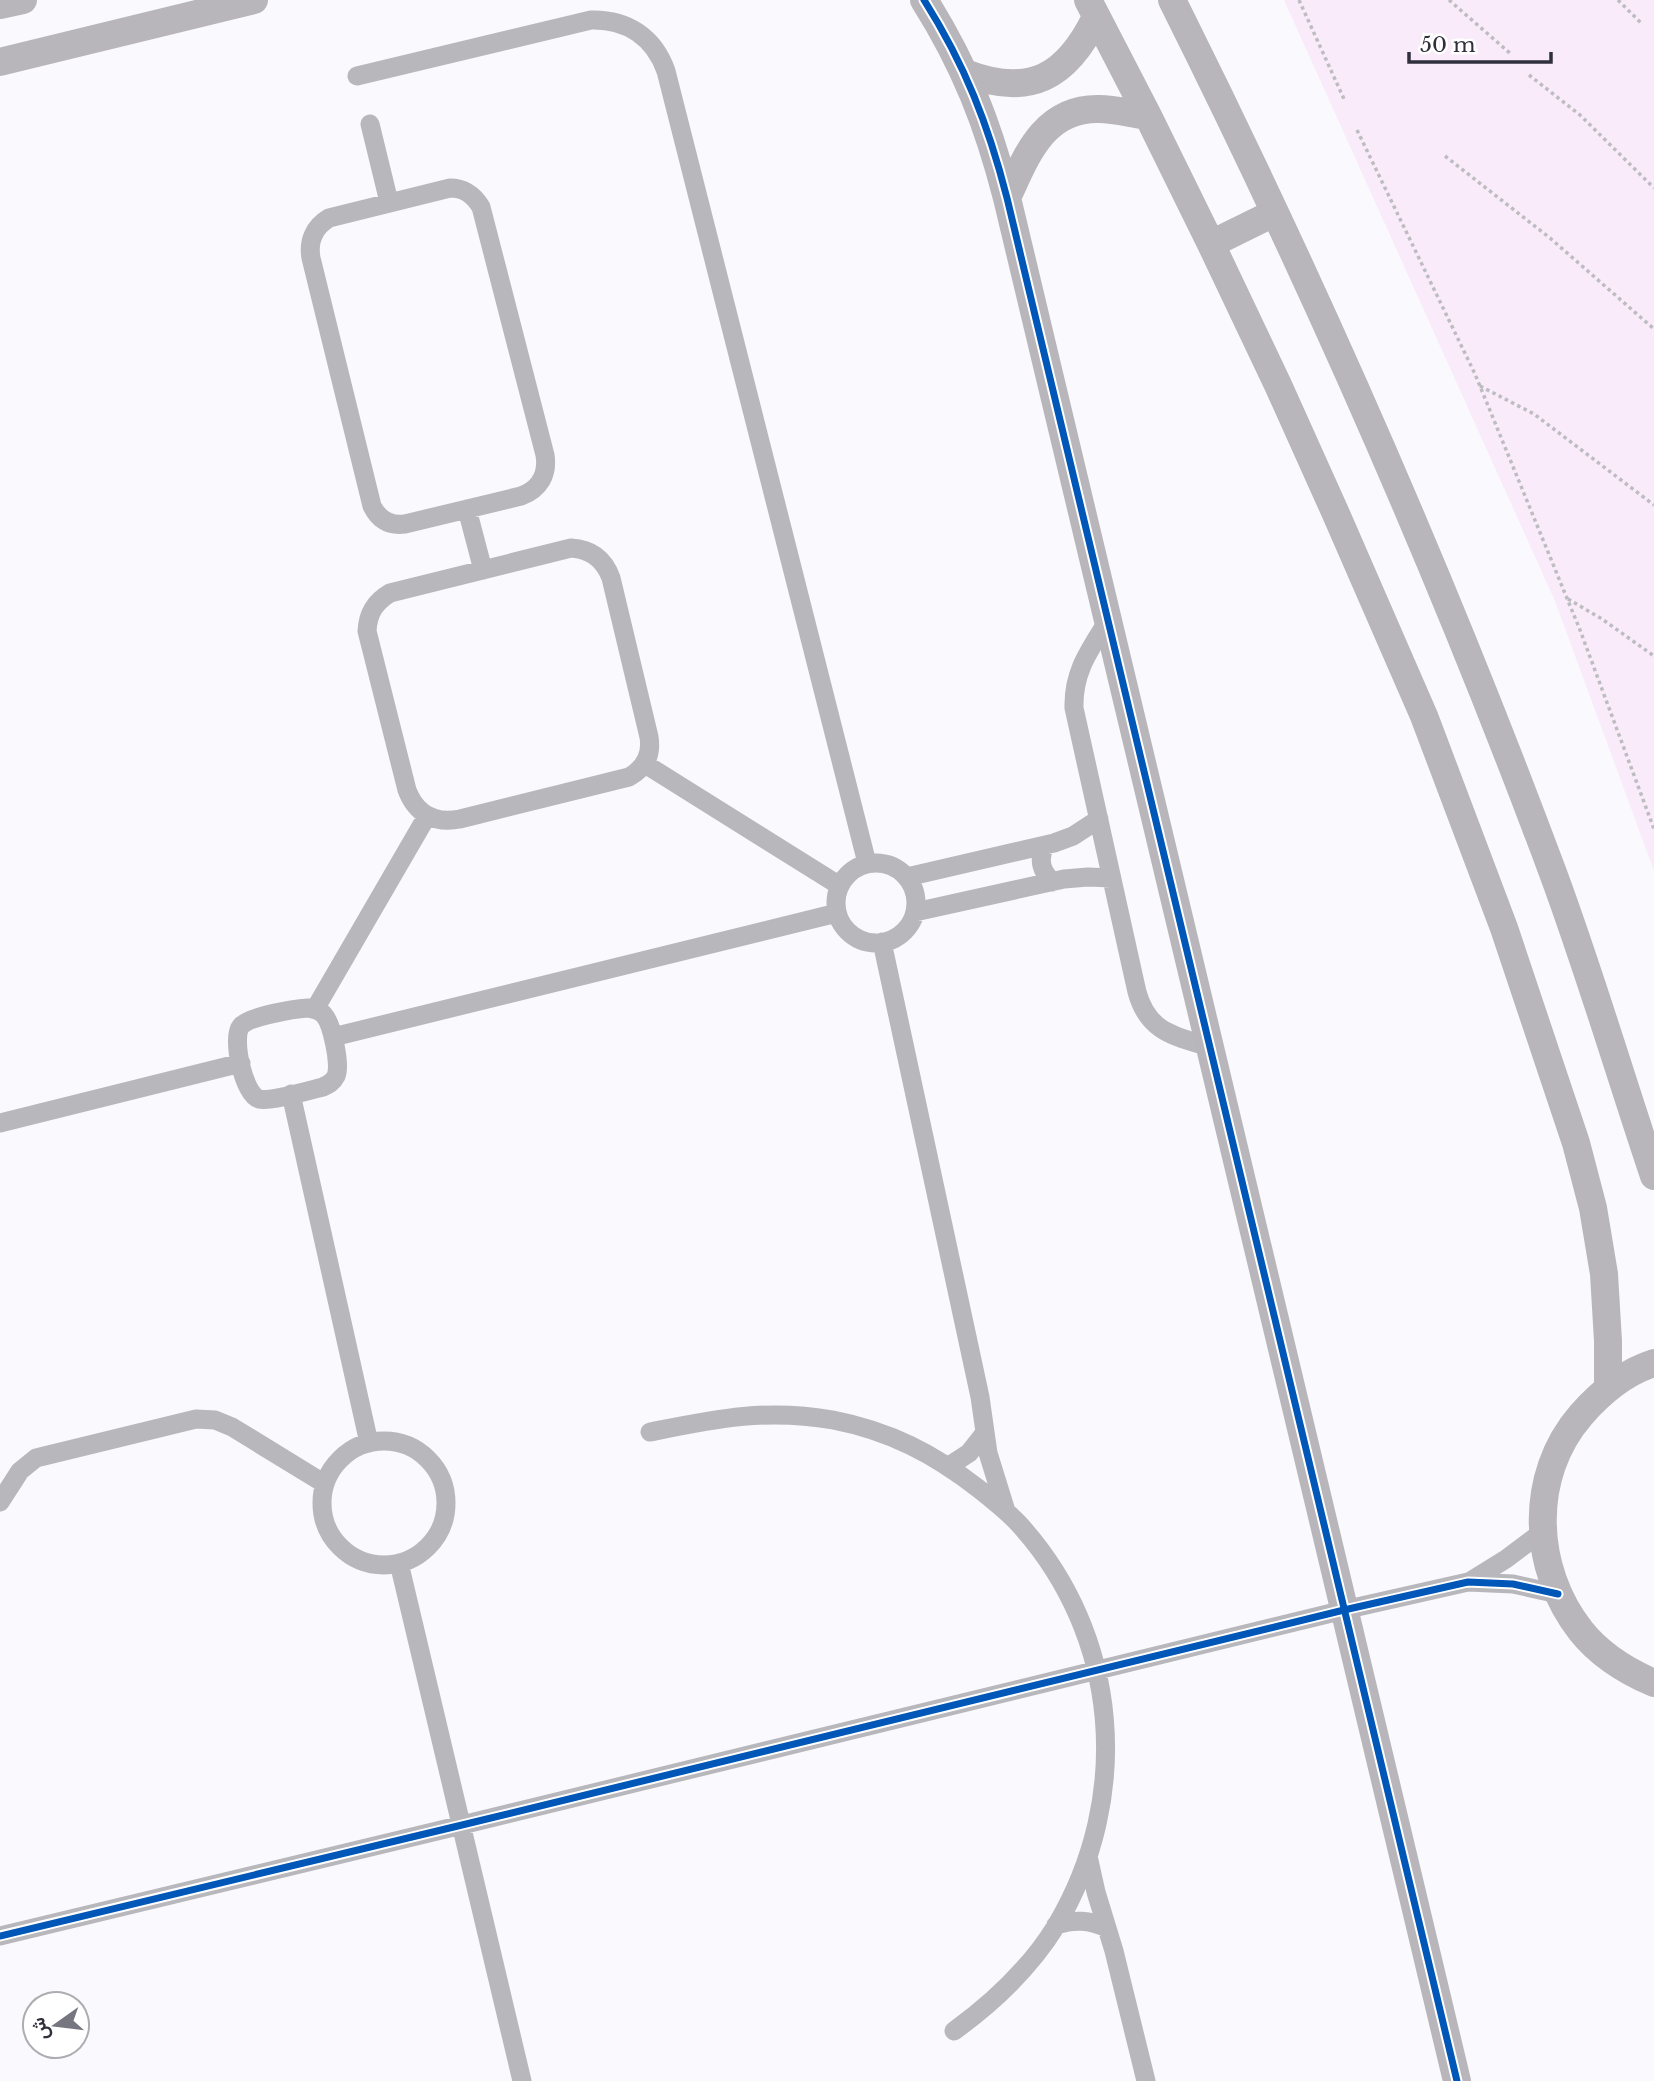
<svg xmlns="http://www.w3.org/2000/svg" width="1654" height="2081" viewBox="0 0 1654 2081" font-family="'Libre Baskerville',Vazirmatn,serif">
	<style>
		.green { fill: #faebfa }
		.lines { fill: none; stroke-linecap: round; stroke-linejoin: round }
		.path { stroke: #bdbdc1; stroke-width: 3.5; stroke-dasharray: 3.5 3.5; stroke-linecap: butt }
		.street { stroke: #b8b7bb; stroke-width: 19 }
		.secondary { stroke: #b8b6bb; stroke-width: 28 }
		.cycleway-casing { stroke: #fff; stroke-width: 11 }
		.cycleway { stroke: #0057b8; stroke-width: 7 }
	</style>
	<rect width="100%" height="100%" fill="#f9f9fe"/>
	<path class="green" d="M1284,0h370v871l-99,-270z"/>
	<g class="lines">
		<path class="path" d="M1299,0l45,99
			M1449,0l63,55
			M1618,0l23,23
			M1529,75l51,40 74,73
			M1357,130l118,244 105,256 74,199
			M1445,156l105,82 104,91
			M1480,386l54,28 120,91
			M1568,599l34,20 52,37"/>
		<path class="street" d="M357,76l234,-56c36,-1 63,17 75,51l201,792
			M370,124l19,78
			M450,188c14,0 23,6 31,19l64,248c3,19 -5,34 -24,41l-116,28c-15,2 -26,-4 -33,-18l-61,-248c-3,-17 3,-31 18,-40z
			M467,509l16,61
			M571,548c20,1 33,11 40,30l38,159c3,18 -4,31 -20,40l-169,42c-25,5 -44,-5 -53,-29l-40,-159c1,-18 8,-29 23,-38z
			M1107,622c-18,29 -34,50 -33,86l63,284c11,40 37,44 72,55
			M645,764l195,122
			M1045,846c-7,13 -4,26 8,36
			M836 903a40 40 0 1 1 80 0a40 40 0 1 1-80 0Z
			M907,877l147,-34 19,-7 26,-17
			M915,912l149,-33 24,-2 24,1
			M882,942l98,455 8,56 18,58
			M308,1008c7,1 12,2 16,7 8,9 17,50 12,61 -3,6 -7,8 -13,11 -13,3 -52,15 -64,12 -15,-4 -28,-61 -18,-73 9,-10 53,-17 67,-18z
			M315,1009l112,-193
			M333,1037l504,-124
			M291,1094l78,349
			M0,1123l241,-60
			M650,1432c65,-13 116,-24 183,-12 57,11 101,34 146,69 14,11 28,22 40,35 101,111 114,273 37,402 -26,42 -62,76 -102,105
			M322 1503a62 62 0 1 1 124 0a62 62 0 1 1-124 0Z
			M949,1466l20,-13 15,-19
			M0,1502l20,-31 16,-13 160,-39 19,1 17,7 93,57
			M399,1563l123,518
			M1469,1582l37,-23 36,-27
			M1088,1856l8,36 18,59 32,130
			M1056,1925c19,-6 33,-5 51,3
			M0,1936l462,-111 882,-215 124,-28 45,2 45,10"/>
		<path class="secondary" d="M924,0c41,65 64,124 83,198l450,1883
			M1088,0l60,116 63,128 67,141 58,129 88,202 80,212 72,215 17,65 11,66 4,67v47
			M1172,0c142,284 270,575 381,873 37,100 67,202 101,303
			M0,5l23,-5
			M0,62l254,-62
			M965,73c65,25 102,4 131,-56
			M1007,198c19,-41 36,-90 92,-89 16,0 33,5 49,7
			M1211,244l63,-31
			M1654,1363c-29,9 -53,29 -73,52 -53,61 -49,154 0,216 19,24 45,40 73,52"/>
		<g class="cycleway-casing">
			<path id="cycleway" d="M924,0c41,65 64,124 83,198l450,1883
				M0,1936l462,-111 882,-215 124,-28 45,2 45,10"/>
		</g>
		<use href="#cycleway" class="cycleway"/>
	</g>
	<g transform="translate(56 2025) rotate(256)"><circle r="33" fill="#ffffff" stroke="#acacb1" stroke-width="2"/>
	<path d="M0-5L12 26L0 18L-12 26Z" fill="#767680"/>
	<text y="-10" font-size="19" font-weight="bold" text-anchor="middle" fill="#30303c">ش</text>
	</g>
	<path d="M1409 52v10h142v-10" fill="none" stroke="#30303c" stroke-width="3.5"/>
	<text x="1420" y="52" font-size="21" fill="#30303c" stroke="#ffffff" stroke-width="5" paint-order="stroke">50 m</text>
</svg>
